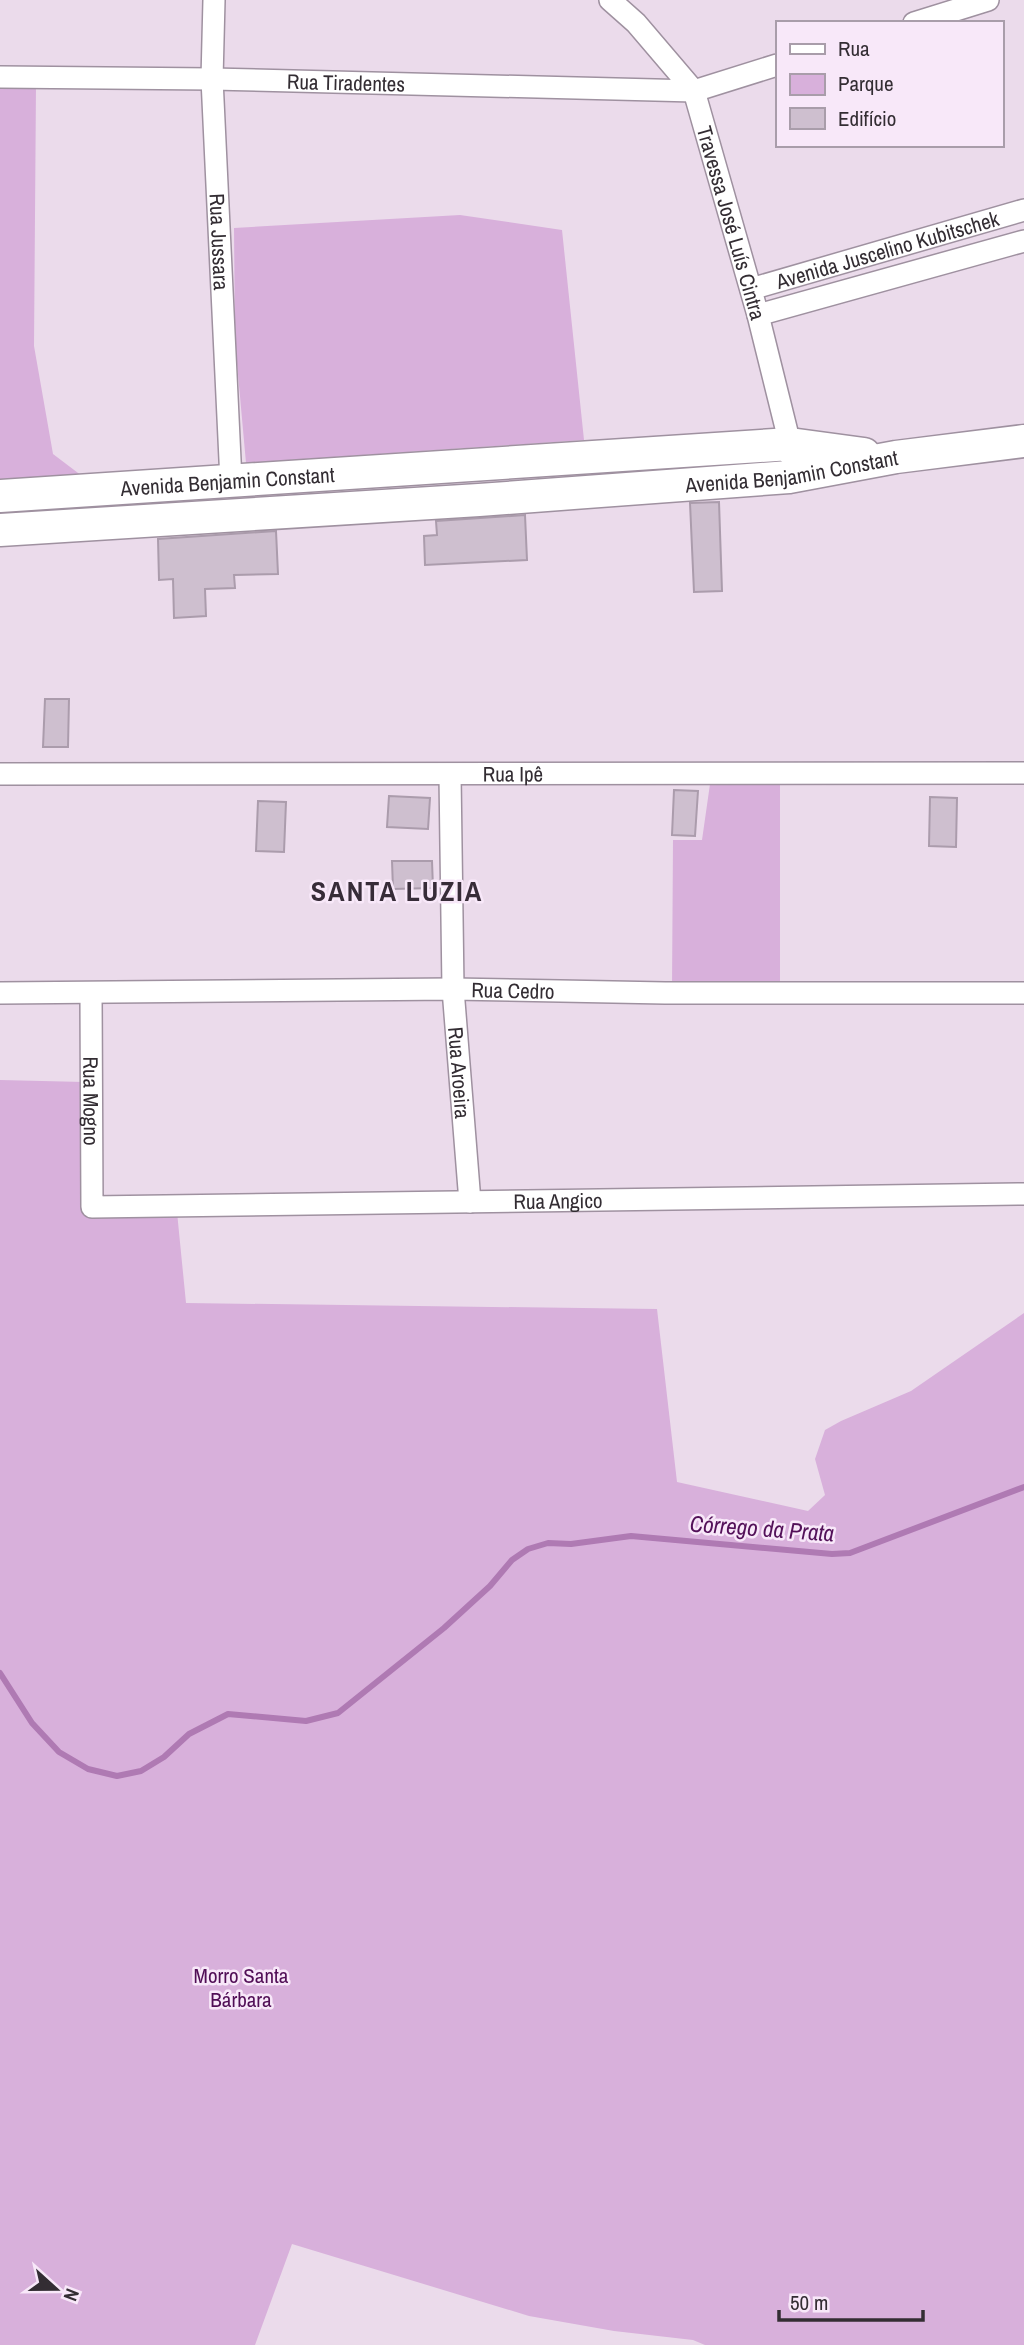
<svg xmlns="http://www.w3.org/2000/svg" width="1024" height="2345" viewBox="0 0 1024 2345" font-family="'Archivo Narrow',sans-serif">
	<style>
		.green { fill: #d8b0db }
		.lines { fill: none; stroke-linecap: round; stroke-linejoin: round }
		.stream { stroke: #af7ab3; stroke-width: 6 }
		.building { fill: #cebfcf; stroke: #ab9cac; stroke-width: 2 }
		.street-casing { stroke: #9f91a0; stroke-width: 24 }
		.secondary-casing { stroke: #9f91a0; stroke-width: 35 }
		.street { stroke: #fff; stroke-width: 21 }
		.secondary { stroke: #fff; stroke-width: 32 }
		.labels { text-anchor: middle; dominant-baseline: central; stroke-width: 5; stroke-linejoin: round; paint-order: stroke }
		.street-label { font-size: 21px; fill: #332d33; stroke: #f8e8f9 }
		.park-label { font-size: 21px; fill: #510e56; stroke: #f8e8f9 }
		.water-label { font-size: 23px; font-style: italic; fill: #531159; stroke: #f8e8f9 }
		.district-label { font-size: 28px; font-weight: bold; letter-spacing: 2px; fill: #372c38; stroke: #f8e8f9 }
	</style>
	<rect width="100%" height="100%" fill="#ebdbeb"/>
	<path class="green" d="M0,85h36l-2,261 19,108 33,25 -86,5z
		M460,215l102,15 22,210 -338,23 -11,-122 -1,-113z
		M780,783v202l-108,3 1,-148h29l8,-56z
		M0,1080l84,2 4,131 89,-1 9,91 471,6 20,173 131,29 17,-16 -10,-36 10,-29 16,-9 70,-30 113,-78v1032h-319l-12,-5 -79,-9 -85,-15 -237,-72 -37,101h-255z"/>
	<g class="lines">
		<path class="stream" d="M0,1673l32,50 27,29 29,17 29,7 24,-5 23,-14 25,-23 39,-20 78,7 32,-8 106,-85 46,-42 22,-26 16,-11 20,-6 23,1 60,-8 201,18 18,-1 174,-66"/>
	</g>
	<path class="building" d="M719,502l3,89 -28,1 -4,-89z
		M525,515l2,45 -102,5 -1,-29 13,-1 -1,-14z
		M276,531l2,43 -44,1 1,13 -30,1 1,27 -32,2 -1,-39 -14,1 -1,-41z
		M45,699h24l-1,48h-25z
		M674,790l24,1 -3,45 -23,-1z
		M389,796l41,2 -2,31 -41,-2z
		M930,797l27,1 -1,49 -27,-1z
		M258,801l28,1 -2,50 -28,-1z
		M392,861h40l1,27 -40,1z"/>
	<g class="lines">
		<g class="street-casing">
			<g id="street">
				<path id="s1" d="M214,0l-2,79 19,402"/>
				<path id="s2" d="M610,0l26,23 58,68 64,224 32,129 -1,10"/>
				<path d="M914,23l74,-23"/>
				<path id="s3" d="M0,77l212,2 482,12 83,-26"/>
				<path id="s4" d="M751,289l273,-79"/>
				<path d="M758,315l266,-74"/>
				<path id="s5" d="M0,774l1024,-1"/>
				<path id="s6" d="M450,775l3,214 17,213"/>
				<path id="s7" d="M0,993l453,-4 212,4h359"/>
				<path id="s8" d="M91,994l1,213 932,-13"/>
			</g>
		</g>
		<g class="secondary-casing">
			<g id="secondary">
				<path id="s9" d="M0,496l790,-52 74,10"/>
				<path id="s10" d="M0,530l479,-30 310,-23 107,-20 128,-16"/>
			</g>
		</g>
		<use href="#street" class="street"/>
		<use href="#secondary" class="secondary"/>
	</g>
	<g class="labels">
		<g class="street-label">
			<text stroke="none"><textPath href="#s3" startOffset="346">Rua Tiradentes</textPath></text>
			<text stroke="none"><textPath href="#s2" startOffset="261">Travessa José Luís Cintra</textPath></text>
			<text stroke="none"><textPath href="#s1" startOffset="242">Rua Jussara</textPath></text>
			<text stroke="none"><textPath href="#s4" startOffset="142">Avenida Juscelino Kubitschek</textPath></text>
			<text stroke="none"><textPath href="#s10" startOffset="794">Avenida Benjamin Constant</textPath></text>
			<text stroke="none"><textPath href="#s9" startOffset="228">Avenida Benjamin Constant</textPath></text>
			<text stroke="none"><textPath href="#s5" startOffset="513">Rua Ipê</textPath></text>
			<text stroke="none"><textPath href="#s7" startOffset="513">Rua Cedro</textPath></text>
			<text stroke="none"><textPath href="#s6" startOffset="298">Rua Aroeira</textPath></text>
			<text stroke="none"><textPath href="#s8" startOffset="107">Rua Mogno</textPath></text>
			<text stroke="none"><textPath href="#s8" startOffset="679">Rua Angico</textPath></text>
		</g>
		<g class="park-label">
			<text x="241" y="1975">Morro Santa<tspan x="241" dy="24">Bárbara</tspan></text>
		</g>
		<g class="water-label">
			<text transform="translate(762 1528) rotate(4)">Córrego da Prata</text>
		</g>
		<g class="district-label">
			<text x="397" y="891">SANTA LUZIA</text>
		</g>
	</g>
	<rect x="776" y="21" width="228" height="126" fill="#f8e8f9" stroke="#a99daa" stroke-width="2"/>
	<rect x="790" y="44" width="35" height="10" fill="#ffffff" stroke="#a99daa" stroke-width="2"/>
	<text x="838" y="56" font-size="21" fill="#332d33">Rua</text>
	<rect x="790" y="74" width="35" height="21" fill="#d8b0db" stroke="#a99daa" stroke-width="2"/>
	<text x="838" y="91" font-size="21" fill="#332d33">Parque</text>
	<rect x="790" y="108" width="35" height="21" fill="#cebfcf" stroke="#a99daa" stroke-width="2"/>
	<text x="838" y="126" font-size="21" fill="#332d33">Edifício</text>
	<g transform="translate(56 2289) rotate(111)" stroke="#f8e8f9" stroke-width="5" paint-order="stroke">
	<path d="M0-5L12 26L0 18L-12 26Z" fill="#332d33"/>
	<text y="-10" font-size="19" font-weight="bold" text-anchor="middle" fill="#332d33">N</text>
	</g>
	<path d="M779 2310v10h144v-10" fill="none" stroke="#332d33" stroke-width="3.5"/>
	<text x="790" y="2310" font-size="21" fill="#332d33" stroke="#f8e8f9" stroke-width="5" paint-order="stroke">50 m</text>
</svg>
